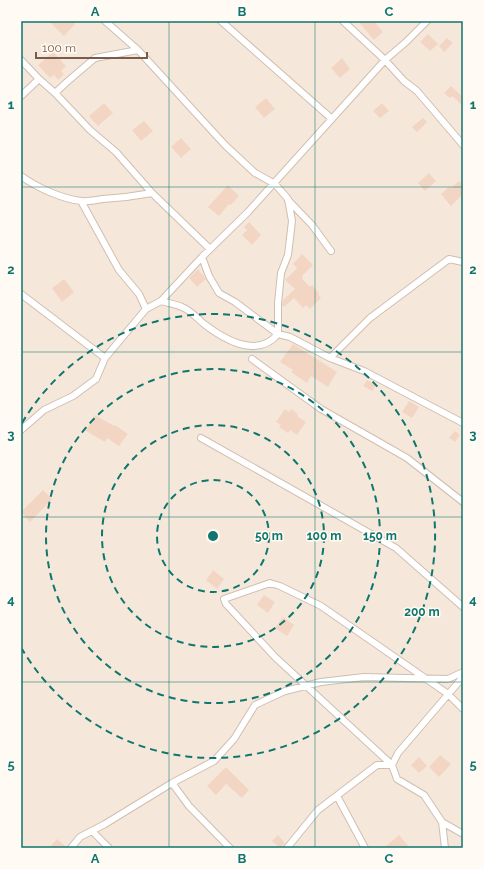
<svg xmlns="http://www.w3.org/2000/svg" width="484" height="869" viewBox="0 0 484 869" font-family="Raleway,sans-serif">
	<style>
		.residential { fill: #f5e8da }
		.building { fill: #f3d5c3 }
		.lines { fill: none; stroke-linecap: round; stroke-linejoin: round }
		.street-casing { stroke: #d1beb0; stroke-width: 8 }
		.street { stroke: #fff; stroke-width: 6 }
		.grid { fill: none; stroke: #0f766e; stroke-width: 1; stroke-opacity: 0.55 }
		.ring { fill: none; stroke: #0f766e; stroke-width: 2; stroke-dasharray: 7 5 }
		.centre { fill: #0f766e; stroke: #fffaf3; stroke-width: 2 }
		.ring-label { font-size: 12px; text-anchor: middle; font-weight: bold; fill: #0f766e; stroke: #fffaf3; stroke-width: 3; stroke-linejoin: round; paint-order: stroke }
		.neatline { fill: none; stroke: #0f766e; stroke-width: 1.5 }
		.grid-label { font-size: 13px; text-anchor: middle; font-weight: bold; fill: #0f766e }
	</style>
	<rect width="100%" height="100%" fill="#fdf6ec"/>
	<path class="residential" d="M21,21h442v827h-442z"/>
	<path class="building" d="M49,21h23l3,3 -11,12z
		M358,21h16l9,11 -9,8z
		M428,34l10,10 -8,7 -10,-9z
		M447,38l6,5 -9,9 -5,-6z
		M53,52l13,14 -5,5 3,3 -6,6 -4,-5 -4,3 -12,-13z
		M342,58l8,11 -10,9 -9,-10z
		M451,86l12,11v9l-11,-10 -2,2 -6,-5z
		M266,98l9,11 -11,9 -9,-11z
		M104,103l9,10 -15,13 -9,-10z
		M382,103l7,8 -9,7 -7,-7z
		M423,118l4,4 -10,10 -5,-5z
		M144,121l9,10 -12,10 -9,-11z
		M181,138l10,11 -10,9 -10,-11z
		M429,173l7,8 -11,10 -7,-8z
		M459,181l4,5v8l-12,12 -10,-12 9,-8 1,2z
		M228,185l11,11 -8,9 -2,-1 -10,12 -11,-9z
		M249,222l12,13 -9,10 -10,-10 5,-5 -3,-3z
		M302,254l11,11 -11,11 1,2 -1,1 8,8 2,-2 7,8 -1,1 3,4 -11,11 -4,-4 -3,3 -9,-10 -10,9 -2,-2 1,-5 12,-11 -10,-9 12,-12 -4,-4z
		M198,269l8,10 -9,8 -8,-9z
		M64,279l10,13 -12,10 -10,-14z
		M293,344l44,28 -9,15 -17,-11 -4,7 -16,-11 2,-2 -13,-8z
		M367,380l9,5 -4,6 -9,-5z
		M409,401l10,6 -7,11 -10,-6z
		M285,409l4,3 2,-3 7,5 -1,2 9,6 -9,13 -7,-5 -2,3 -9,-6 2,-2 -5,-3z
		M95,415l19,11 1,-1 13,9 -9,12 -12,-8 -2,4 -19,-11z
		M455,431l5,4 -5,7 -6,-4z
		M43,490l9,9 -22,23 -9,-10z
		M213,570l11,9 -7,10 -11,-9z
		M264,595l11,7 -7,11 -11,-8z
		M283,617l11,8 -7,11 -12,-8z
		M440,755l11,9 -12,13 -10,-10z
		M419,757l8,9 -8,7 -8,-8z
		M226,767l23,23 -7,8 -16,-14 -10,11 -9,-9z
		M278,835l7,8 -5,5 -8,-7z
		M399,835l11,13h-26z
		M57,839l10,9h-18z"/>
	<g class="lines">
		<g class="street-casing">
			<path id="street" d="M105,21l33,29 87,95 30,28 20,11 13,15 4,22 -4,34 -7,18 -3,30v31c-21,25 -53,6 -74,-10 -7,-6 -14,-14 -22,-17 -7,-3 -14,-4 -21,-6
				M221,21l111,98
				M343,21l42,39 19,21 13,10 46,54
				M21,60l18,19
				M55,93l35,37 26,22 36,41 58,56
				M21,96l18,-17 16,14 13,-12 27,-23 43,-8
				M21,176c15,11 41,23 60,25 7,1 15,-1 22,-2 17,-1 33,-3 49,-6
				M288,200l24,25 19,26
				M81,201l38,69 20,24 7,15
				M202,257l7,19 10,17 16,9 43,32 12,3 40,21 34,13 99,52
				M21,294l84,64
				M330,358l40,-40 79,-59 14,3
				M252,359l69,50 86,49 56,44
				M21,430l23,-20 29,-14 23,-17 9,-21 41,-49 15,-8 41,-44 46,-45 137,-152 21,-18 21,-21
				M201,438l195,110 67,59
				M172,783l17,23 41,42
				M337,796l28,52
				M442,822l21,12
				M92,831l17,17
				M71,848l9,-11 25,-13 67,-41 42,-22 20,-22 21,-34 30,-14 36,-9 43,-5 84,2 15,-7
				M287,848l31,-38 59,-45h15l-117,-108 -49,-53 -2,-5 46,-16 10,3 41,20 127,88 15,15
				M445,848l-3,-26 -18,-27 -27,-16 -5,-14 6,-12 65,-76"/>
		</g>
		<use href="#street" class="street"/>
	</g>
	<path class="grid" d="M169,21v827M315,21v827M21,187h442M21,352h442M21,517h442M21,682h442"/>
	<g class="ring">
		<circle cx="213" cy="536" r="56"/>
		<circle cx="213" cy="536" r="111"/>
		<circle cx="213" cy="536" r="167"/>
		<path d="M22 423A222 222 0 1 1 22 649"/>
	</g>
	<circle cx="213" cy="536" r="6" class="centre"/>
	<g class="ring-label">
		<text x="269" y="540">50 m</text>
		<text x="324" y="540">100 m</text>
		<text x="380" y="540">150 m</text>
		<text x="422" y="616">200 m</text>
	</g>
	<rect width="484" height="869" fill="none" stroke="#fffaf3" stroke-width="44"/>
	<path d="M36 52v6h111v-6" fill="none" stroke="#7a5c4d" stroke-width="2"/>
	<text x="42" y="52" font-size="12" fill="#7a5c4d" stroke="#fffaf3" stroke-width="3" paint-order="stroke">100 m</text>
	<rect x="22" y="22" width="440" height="825" class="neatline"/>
	<g class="grid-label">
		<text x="95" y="16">A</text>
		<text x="242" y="16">B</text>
		<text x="389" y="16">C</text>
		<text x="11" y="109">1</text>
		<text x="473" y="109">1</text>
		<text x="11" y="274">2</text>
		<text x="473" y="274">2</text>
		<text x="11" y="439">3</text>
		<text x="473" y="439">3</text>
		<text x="11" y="604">4</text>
		<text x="473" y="604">4</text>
		<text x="11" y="769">5</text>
		<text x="473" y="769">5</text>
		<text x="95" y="863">A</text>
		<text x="242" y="863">B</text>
		<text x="389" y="863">C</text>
	</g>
</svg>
